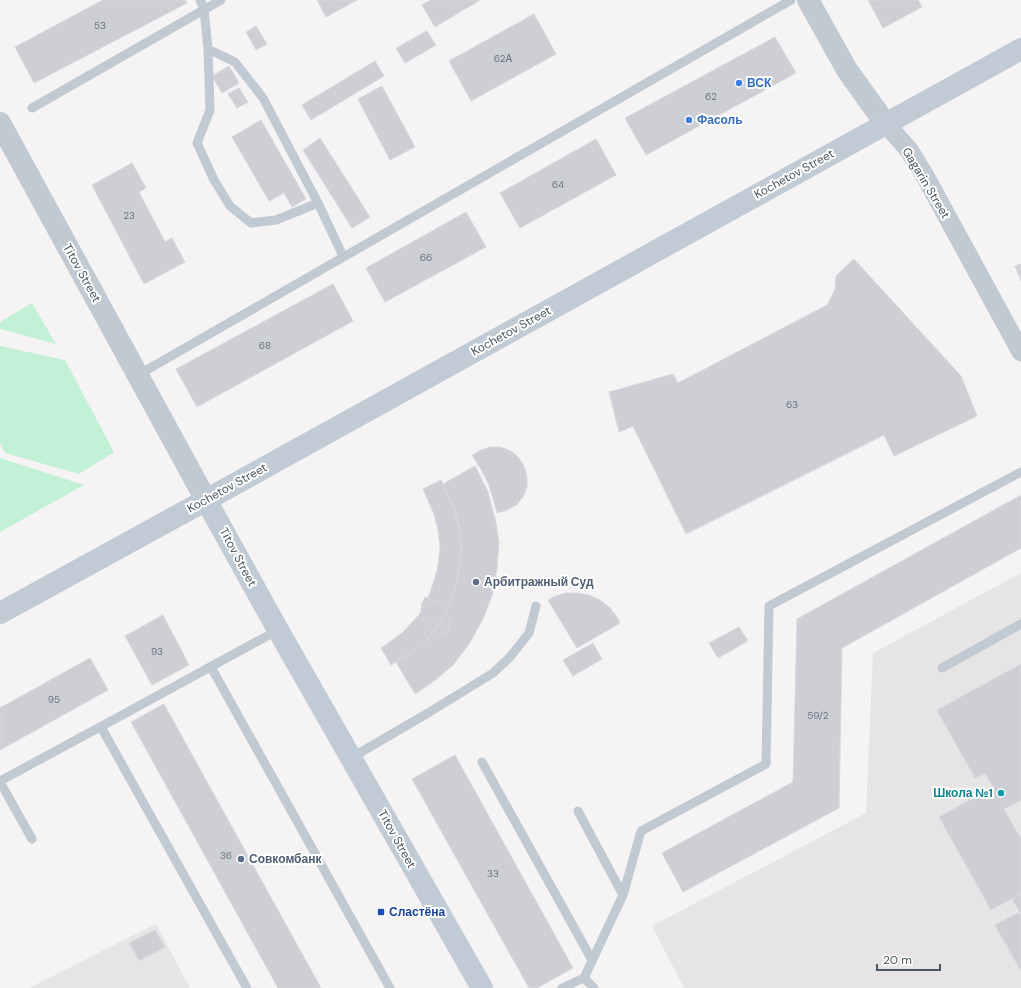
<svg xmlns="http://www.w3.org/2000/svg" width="1021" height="988" viewBox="0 0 1021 988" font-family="'DM Sans',sans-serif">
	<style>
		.education { fill: #e6e4e5 }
		.green { fill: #c3f1d5 }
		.building { fill: #cdcfd5; stroke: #d7d9de }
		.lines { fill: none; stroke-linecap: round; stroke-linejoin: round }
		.service { stroke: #c1cad2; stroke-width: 9 }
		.minor { stroke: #c1cad2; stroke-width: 19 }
		.tertiary { stroke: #c1cad2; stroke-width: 22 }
		.secondary { stroke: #c1cbd6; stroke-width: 22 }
		.shop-dot { fill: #3f7fe0; stroke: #fff; stroke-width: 1.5 }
		.service-dot { fill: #5c6f8a; stroke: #fff; stroke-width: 1.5 }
		.culture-dot { fill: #0f9aa8; stroke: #fff; stroke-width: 1.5 }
		.transit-dot { fill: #1a4fb4; stroke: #fff; stroke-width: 1.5 }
		.labels { text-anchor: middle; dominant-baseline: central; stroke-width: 4; stroke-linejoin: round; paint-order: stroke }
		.number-label { font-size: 10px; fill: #6b747e }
		.shop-label { font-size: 12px; font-weight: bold; fill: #366cbe; stroke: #fff; text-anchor: start }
		.street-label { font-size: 12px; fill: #4a5661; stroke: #fff }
		.service-label { font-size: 12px; font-weight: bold; fill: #4e5e75; stroke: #fff; text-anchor: start }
		.culture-label { font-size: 12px; font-weight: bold; fill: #0d838f; stroke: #fff; text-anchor: end }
		.transit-label { font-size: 12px; font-weight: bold; fill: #164399; stroke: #fff; text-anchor: start }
	</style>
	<rect width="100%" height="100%" fill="#f5f3f3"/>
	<path class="education" d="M1021,573v415h-337l-32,-62 214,-113 7,-160z
		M156,924l34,64h-161z"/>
	<path class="green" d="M32,303l24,41 -56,-15v-7z
		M0,346l65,14 49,92 -35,22 -74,-21 -5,-10z
		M0,458l84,27 -84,47z"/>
	<path class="building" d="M103,0h82l2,3 -153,80 -19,-36z
		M317,0h40l-31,17z
		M431,0h49l-45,27 -13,-22z
		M868,0h50l4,7 -39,21z
		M534,14l22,40 -85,47 -22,-40z
		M256,26l11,18 -11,6 -10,-18z
		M427,31l9,14 -31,18 -9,-15z
		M775,37l21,36 -150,82 -21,-37z
		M375,61l9,15 -73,44 -9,-15z
		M229,66l10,17 -17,10 -10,-17z
		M382,86l33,61 -25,13 -32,-61z
		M239,88l9,14 -11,6 -9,-14z
		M261,120l45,79 -14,8 -8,-14 -15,8 -37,-64z
		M320,138l50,79 -18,11 -49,-78z
		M596,139l20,36 -96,53 -20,-35z
		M132,163l14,25 -7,4 26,50 7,-4 13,24 -41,22 -52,-99z
		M466,212l20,35 -101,55 -19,-34z
		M854,259l107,117 16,40 -83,40 -10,-21 -198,99 -53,-108 -14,6 -10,-40 64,-18 5,9 149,-78 8,-15 1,-14z
		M1021,264v17l-6,-15z
		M333,284l20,37 -156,86 -21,-38z
		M490,447h11l10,4 8,7 5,8 3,11v10l-4,10 -7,8 -9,5 -10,3 -8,-28 -7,-14 -10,-16 9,-5z
		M475,466l13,26 7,26 4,24 -2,27 -5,27 -9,23 -14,25 -16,21 -19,16 -19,13 -19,-32 19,-12 14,-13 14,-20 11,-23 5,-24 2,-21 -2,-23 -6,-20 -10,-22z
		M441,480l12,26 6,20 2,23 -2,21 -5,24 -11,23 -14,20 -14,13 -24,15 -10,-17 21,-15 17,-18 11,-22 7,-22 3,-22 -2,-20 -4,-15 -11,-25z
		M1021,495v53l-179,100 -3,160 -156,84 -21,-39 131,-71 4,-163z
		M565,593h12l12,2 11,5 10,8 7,9 3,6 -43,25 -29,-48 5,-3z
		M425,597l11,4 6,4 4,4 4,12 -1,6 -3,8 -14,-5 -8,-9 -2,-6 -1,-6 1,-6z
		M163,615l26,50 -37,20 -27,-49z
		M739,627l9,14 -30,17 -9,-15z
		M593,643l9,16 -29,17 -10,-16z
		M90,658l18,32 -108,60v-42z
		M1021,664v136l-17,9 17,30v55l-30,16 -52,-93 54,-30 -8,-14 -10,5 -38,-68z
		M164,704l157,284h-43l-147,-266z
		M455,755l118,213 -36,20h-8l-117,-209z
		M1021,894v20l-9,-15z
		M1020,912l1,2v57l-26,-46z
		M155,930l10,17 -26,14 -10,-18z"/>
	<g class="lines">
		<path class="service" d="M200,0l4,9 4,40 27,13 28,36 55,105 25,53
			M208,49l2,61 -13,33 17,37 16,26 21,17 25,-3 42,-17
			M32,108l189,-108
			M138,375l653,-375
			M211,667l179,321
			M942,668l79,-44
			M101,727l146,261
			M351,758l77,-45 65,-40 17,-16 19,-24 7,-27
			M482,762l110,198
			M0,781l113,-61 165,-90
			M0,782l32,57
			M578,811l45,84 -39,83 10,10
			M623,895l18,-64 125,-67 3,-158 252,-134
			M562,988l22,-10"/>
		<path class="minor" d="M885,123l24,27 16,26 96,176"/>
		<path class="tertiary" d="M808,0l39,70 38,53
			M0,123l206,377"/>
		<path class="secondary" d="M206,500l72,130 73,128 131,230
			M0,613l206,-113 815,-451"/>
	</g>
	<g class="shop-dot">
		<circle cx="739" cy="83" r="4"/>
		<circle cx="689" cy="120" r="4"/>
	</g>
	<g class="service-dot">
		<circle cx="476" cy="582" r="4"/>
		<circle cx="241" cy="859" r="4"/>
	</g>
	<circle class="culture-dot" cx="1001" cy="793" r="4"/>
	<rect class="transit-dot" x="377" y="908" width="8" height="8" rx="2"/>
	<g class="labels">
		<g class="number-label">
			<text x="100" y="25">53</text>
			<text x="503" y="58">62А</text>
			<text x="711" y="96">62</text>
			<text x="558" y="184">64</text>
			<text x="129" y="215">23</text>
			<text x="426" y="257">66</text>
			<text x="265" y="345">68</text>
			<text x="792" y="404">63</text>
			<text x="157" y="651">93</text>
			<text x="54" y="699">95</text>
			<text x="818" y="715">59/2</text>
			<text x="226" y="855">36</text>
			<text x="493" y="873">33</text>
		</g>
		<g class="shop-label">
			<text x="747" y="83">ВСК</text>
			<text x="697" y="120">Фасоль</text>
		</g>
		<g class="street-label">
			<text transform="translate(794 174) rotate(-29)">Kochetov Street</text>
			<text transform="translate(926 183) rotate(59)">Gagarin Street</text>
			<text transform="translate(82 273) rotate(61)">Titov Street</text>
			<text transform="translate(511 331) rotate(-29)">Kochetov Street</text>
			<text transform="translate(227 488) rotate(-29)">Kochetov Street</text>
			<text transform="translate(238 557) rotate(62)">Titov Street</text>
			<text transform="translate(397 839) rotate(61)">Titov Street</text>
		</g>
		<g class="service-label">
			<text x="484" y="582">Арбитражный Суд</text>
			<text x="249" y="859">Совкомбанк</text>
		</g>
		<g class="culture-label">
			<text x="993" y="793">Школа №1</text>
		</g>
		<g class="transit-label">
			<text x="389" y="912">Сластёна</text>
		</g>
	</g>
	<path d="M877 964v6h63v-6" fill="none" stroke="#4a5661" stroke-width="2"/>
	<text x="883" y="964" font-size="12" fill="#4a5661" stroke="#ffffff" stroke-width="3" paint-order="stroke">20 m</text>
</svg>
